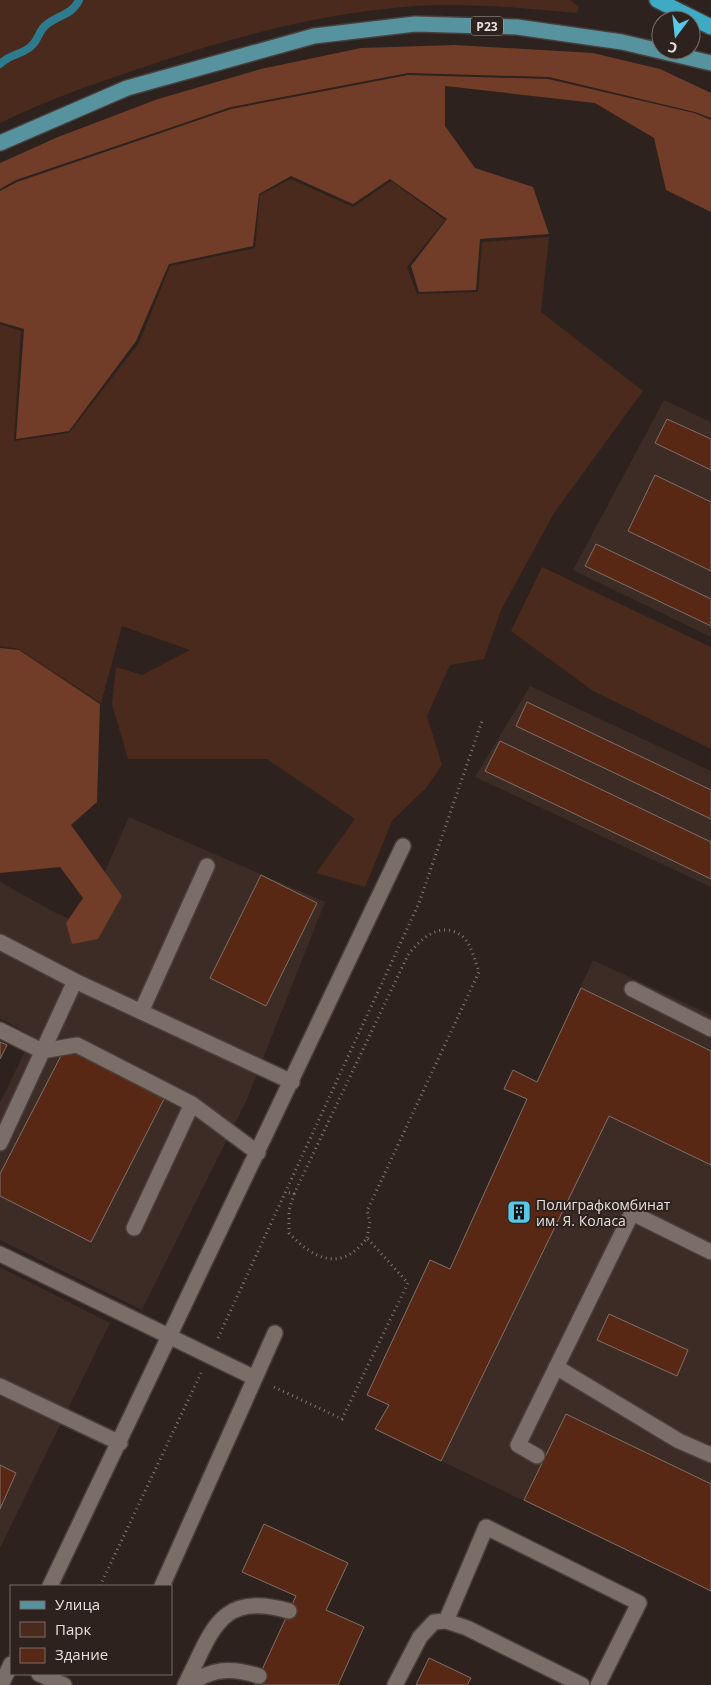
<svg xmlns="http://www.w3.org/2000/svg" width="711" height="1685" viewBox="0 0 711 1685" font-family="'Open Sans',sans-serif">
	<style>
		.built { fill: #3c2c25 }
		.green { fill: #4a2a1d }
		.forest { fill: #713d29 }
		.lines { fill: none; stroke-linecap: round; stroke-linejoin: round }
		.stream { stroke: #2e7a8e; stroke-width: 8 }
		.building { fill: #592814; stroke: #7e706a }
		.lane-casing { stroke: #483e3b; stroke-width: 18 }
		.primary-casing { stroke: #483e3b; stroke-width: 18 }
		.highway-casing { stroke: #483e3b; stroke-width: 18 }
		.path { stroke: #837975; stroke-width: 3; stroke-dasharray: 1 4; stroke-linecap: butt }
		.lane { stroke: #7b6d68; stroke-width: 15 }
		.primary { stroke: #57929f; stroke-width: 15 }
		.highway { stroke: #3faac4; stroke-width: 15 }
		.labels { text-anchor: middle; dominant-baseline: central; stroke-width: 4; stroke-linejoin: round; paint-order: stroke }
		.shield { fill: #2d221d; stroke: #b0a7a3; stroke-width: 1 }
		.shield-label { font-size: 12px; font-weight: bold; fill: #e8e0dd }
		.poi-label { font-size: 14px; fill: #e8e0dd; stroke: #2d221d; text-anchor: start }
	</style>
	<rect width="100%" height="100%" fill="#2d221d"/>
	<path class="built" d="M664,400l47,22v215l-138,-67z
		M530,686l181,85v116l-236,-110z
		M129,817l196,85 -78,197 -105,211 -142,-70v-137l32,-67 -32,-18v-136l56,31 26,11z
		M593,960l118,55v576l-336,-162 13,-24 -21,-10 63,-135 20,9 77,-170 -23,-10 9,-19 24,12z
		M0,1267l110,56 -110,225z"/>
	<path class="green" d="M0,0h570l9,7 -2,6c-57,-5 -116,-11 -174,-6 -91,8 -180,33 -265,62 -48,16 -93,32 -138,54z
		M291,179l62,28 38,-26 54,39 -38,47 10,27 61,-2 4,-50 67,-5 -8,75 102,79 -89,122 -53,97 -17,49 -34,6 -23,51 15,49 -16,23 -34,33 -27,66 -49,-14 39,-54 -88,-60h-139l-16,-55 4,-37 26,8 48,-25 -68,-24 -21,77 -82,-54 -19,-3v-322l21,7 -7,110 55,-8 70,-90 31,-77 85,-18 5,-53z
		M542,567l169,80v102l-118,-58 -82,-60z"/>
	<path class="forest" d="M455,45l138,8 67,16 51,24v25l-16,-6 -146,-35 -141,-4 -177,34 -215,73 -16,9v-26l58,-26 100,-38 103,-30 100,-21z
		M408,75l140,4 146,34 17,7v92l-45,-22 -12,-52 -59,-35 -150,-17v40l30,42 58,19 16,47 -69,5 -4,51 -57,2 -8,-26 36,-47 -57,-40 -37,25 -62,-28 -32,18 -6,52 -84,18 -33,77 -67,90 -53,8 8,-110 -24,-7v-131l17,-9 214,-73z
		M0,648l19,2 81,54 -3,98 -26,23 51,71 -24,43 -26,5 -6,-21 17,-25 -23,-31 -60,6z"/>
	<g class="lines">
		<path class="stream" d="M0,64c8,-8 14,-8 24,-13 15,-7 13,-19 22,-26 12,-10 26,-10 33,-25"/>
	</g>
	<path class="building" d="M667,419l44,20v31l-56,-27z
		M655,475l56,27v69l-83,-40z
		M596,544l115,55v27l-126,-60z
		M527,702l184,88v29l-195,-93z
		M500,741l211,101v37l-226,-108z
		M261,875l56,28 -51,103 -56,-28z
		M581,988l130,63v114l-102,-49 -168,345 -66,-32 14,-24 -22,-10 63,-135 20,9 77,-170 -23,-10 9,-19 24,12z
		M0,1042l7,3 -7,14z
		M65,1048l99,51 -73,143 -91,-46v-22z
		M609,1314l79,36 -11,26 -80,-36z
		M566,1414l145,70v107l-187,-91z
		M0,1465l16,8 -16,36z
		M264,1524l84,39 -22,47 38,17 -26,58h-83l41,-89 -54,-24z
		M429,1658l42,20 -4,7h-51z"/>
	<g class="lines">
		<g class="lane-casing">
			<path id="lane" d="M0,942l75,39 217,101
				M632,989l79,40
				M141,1012l66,-146
				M0,1030l42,21 35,-6 115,59 66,49
				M0,1143l75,-162
				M134,1228l58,-124
				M0,1254l255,124 -93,208
				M556,1367l123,74 32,14
				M255,1378l20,-45
				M0,1386l120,57
				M537,1456l-19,-11 114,-232 79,39
				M50,1586l353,-740
				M446,1621l40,-94 153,76 -41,82
				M39,1674l25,11
				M1,1685l10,-21
				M185,1685c27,-52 33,-95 104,-74
				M188,1685c25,-17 43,-18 71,-9
				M395,1685l25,-48 14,-15 12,-1 21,7 115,57"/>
		</g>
		<g class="primary-casing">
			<path id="primary" d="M0,143l127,-55 187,-52 101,-12 102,3 105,15 89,21"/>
		</g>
		<g class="highway-casing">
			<path id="highway" d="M657,0l54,27"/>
		</g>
		<path class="path" d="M294,1194l114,-239c12,-16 33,-35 54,-19 9,7 13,25 17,36l-112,239 3,11 -3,16
			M218,1338l201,-435 63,-182
			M274,1387l68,32 66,-136 -41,-45c-25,34 -53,22 -78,-5v-23l5,-16 -8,-2
			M100,1586l101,-213"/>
		<use href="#lane" class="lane"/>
		<use href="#primary" class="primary"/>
		<use href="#highway" class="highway"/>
	</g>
	<defs>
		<g id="building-square" transform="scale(1.25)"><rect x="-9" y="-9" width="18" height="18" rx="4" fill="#59c8e5" stroke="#2d221d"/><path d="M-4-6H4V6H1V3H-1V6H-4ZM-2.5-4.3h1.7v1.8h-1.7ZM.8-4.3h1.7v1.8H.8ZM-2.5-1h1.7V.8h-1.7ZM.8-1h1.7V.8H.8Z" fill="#111"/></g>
	</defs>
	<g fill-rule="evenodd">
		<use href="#building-square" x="519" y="1212"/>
	</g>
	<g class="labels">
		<rect class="shield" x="471" y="16.5" width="32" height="19" rx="4"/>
		<g class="shield-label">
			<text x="487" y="26">Р23</text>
		</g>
		<g class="poi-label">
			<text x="536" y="1204">Полиграфкомбинат<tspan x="536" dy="16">им. Я. Коласа</tspan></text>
		</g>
	</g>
	<rect x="10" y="1585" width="162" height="90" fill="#2d221d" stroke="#786e6a"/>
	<rect x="20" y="1601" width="25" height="8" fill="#57929f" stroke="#786e6a"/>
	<text x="55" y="1610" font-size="15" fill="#e8e0dd">Улица</text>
	<rect x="20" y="1622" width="25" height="15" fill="#4a2a1d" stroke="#786e6a"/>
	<text x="55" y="1635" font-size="15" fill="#e8e0dd">Парк</text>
	<rect x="20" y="1648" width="25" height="15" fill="#592814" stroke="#786e6a"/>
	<text x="55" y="1660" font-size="15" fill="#e8e0dd">Здание</text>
	<g transform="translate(676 35) rotate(195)"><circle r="24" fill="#2d221d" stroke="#786e6a"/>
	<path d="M0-4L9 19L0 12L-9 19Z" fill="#59c8e5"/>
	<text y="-8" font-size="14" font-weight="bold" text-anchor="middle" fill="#e8e0dd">С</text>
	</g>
</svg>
